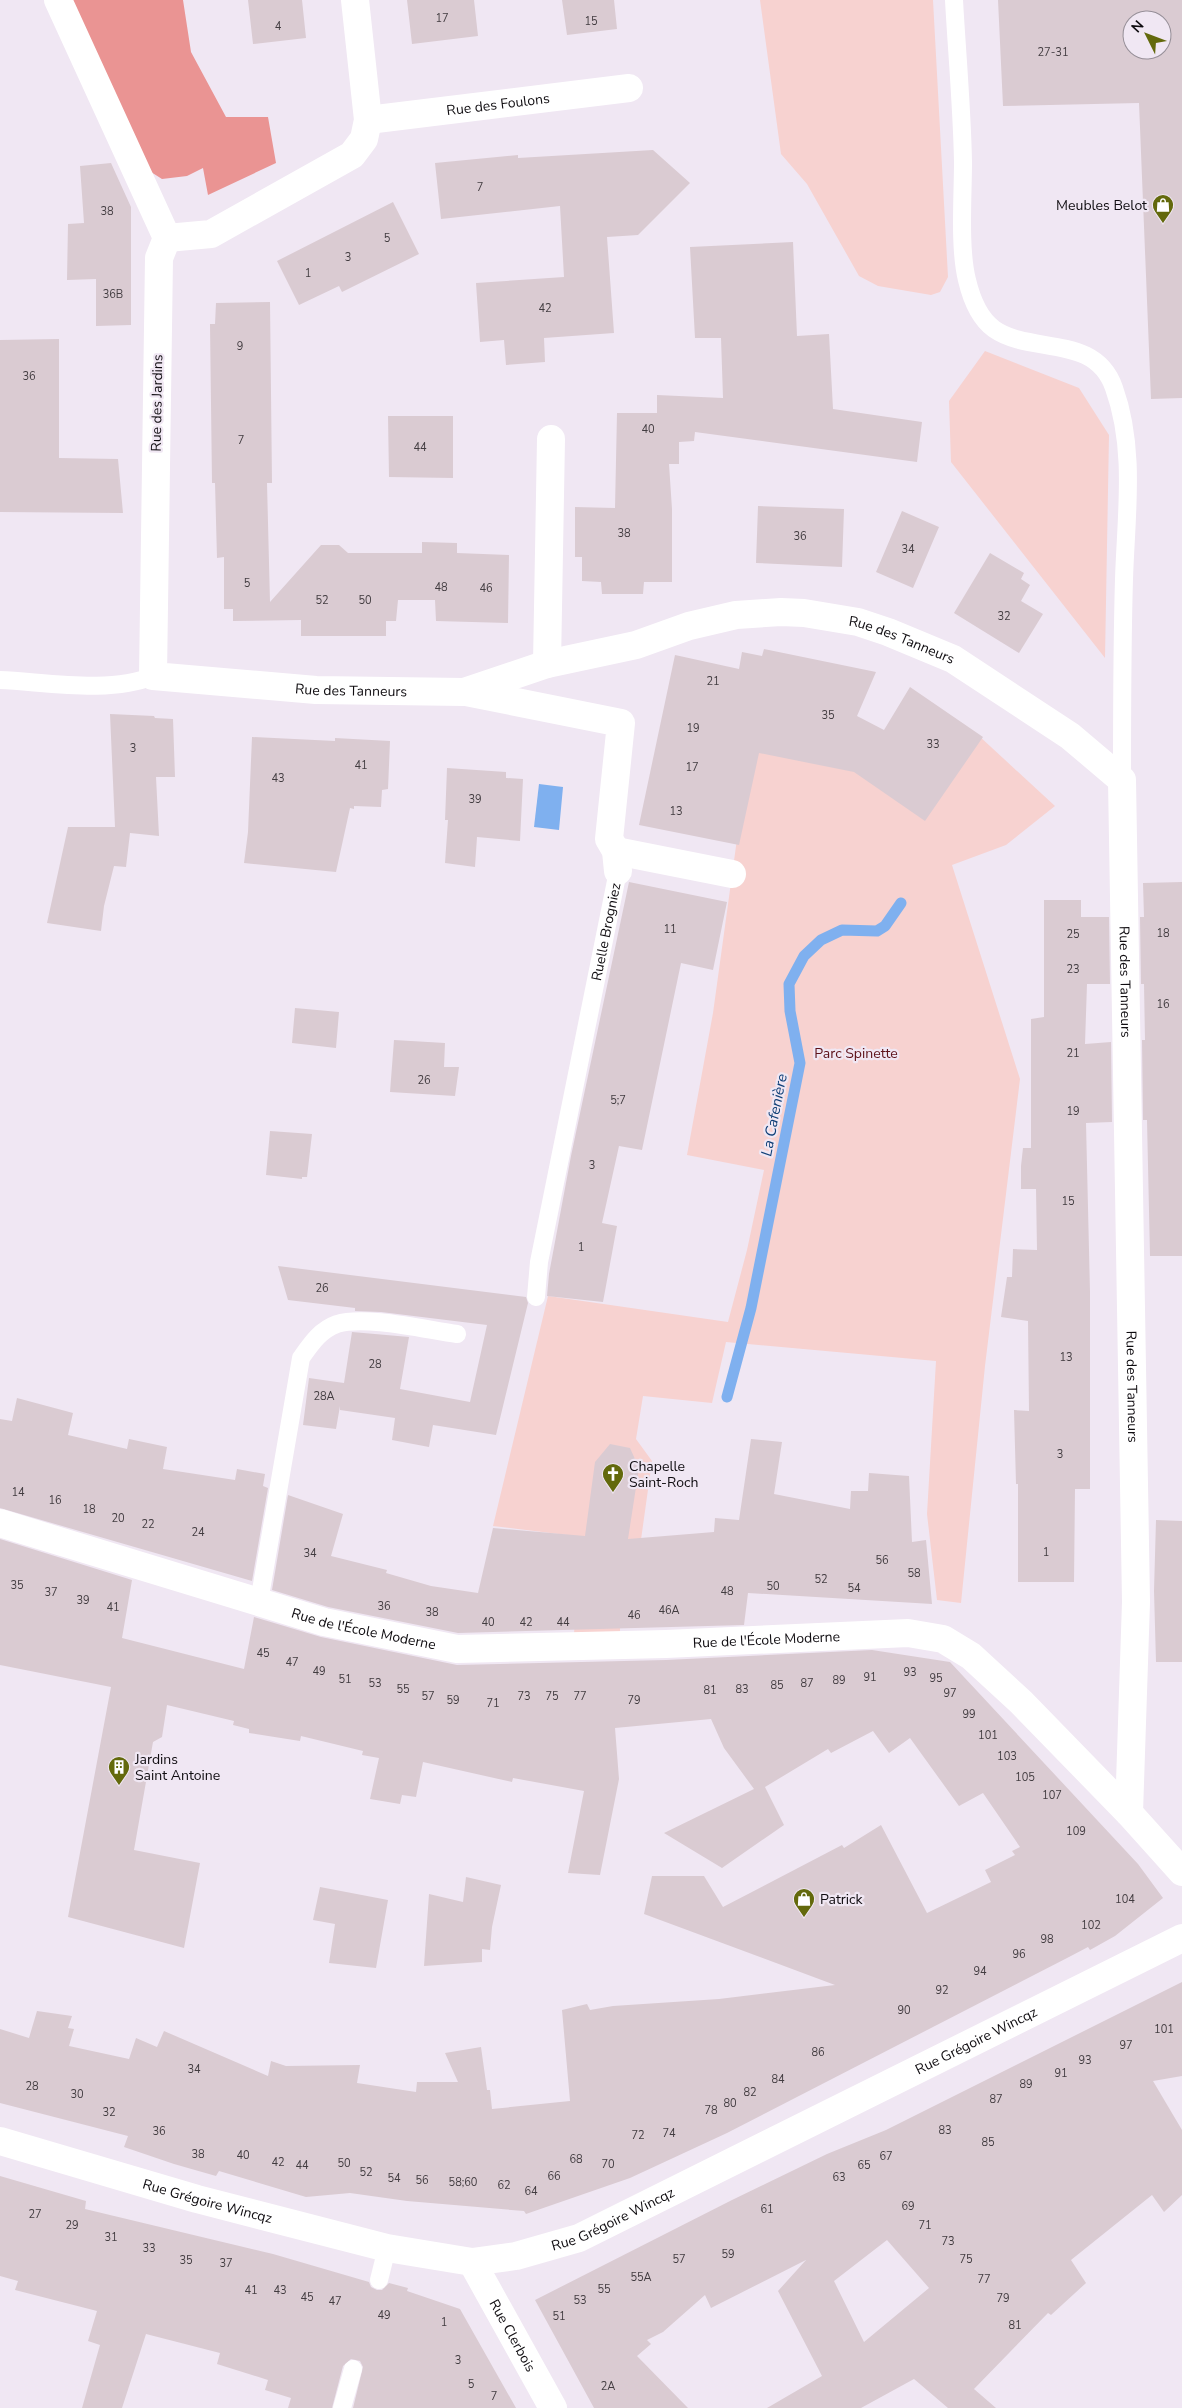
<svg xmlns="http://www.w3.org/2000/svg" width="1182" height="2408" viewBox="0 0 1182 2408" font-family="'Nunito Sans',sans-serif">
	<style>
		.green { fill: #f7d2d0 }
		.forest { fill: #ea9493 }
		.water { fill: #7fb0ef }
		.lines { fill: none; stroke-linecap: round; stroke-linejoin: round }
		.stream { stroke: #7fb0ef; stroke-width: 11 }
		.building { fill: #dacbd2; fill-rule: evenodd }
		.lane { stroke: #fff; stroke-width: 18 }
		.street { stroke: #fff; stroke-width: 28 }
		.labels { text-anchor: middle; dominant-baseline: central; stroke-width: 4.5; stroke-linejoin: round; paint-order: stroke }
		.number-label { font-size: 11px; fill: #423c40 }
		.street-label { font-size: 14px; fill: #0f0c10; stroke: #f0e7f3 }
		.poi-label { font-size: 14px; fill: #0f0c10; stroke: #f0e7f3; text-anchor: start }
		.park-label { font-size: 14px; fill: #5d1119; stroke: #f0e7f3 }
		.water-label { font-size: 15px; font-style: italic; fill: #0f3f77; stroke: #f0e7f3 }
	</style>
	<rect width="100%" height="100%" fill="#f0e7f3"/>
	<path class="green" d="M760,0h173l15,277 -8,15 -9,3 -53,-9 -19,-10 -52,-92 -26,-30z
		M985,351l94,37 30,47 -4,223 -154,-196 -2,-61z
		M978,735l77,71 -49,39 -54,20 68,214 -35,287 -24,237 -24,-3 -10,-86 9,-153 -210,-19 -14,61 -69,-7 -7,43 16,22 -13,93 -19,1v78l-46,1 4,-63 -3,-35 -82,-10 55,-230 180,26 19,-72 17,-80 -77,-15 26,-142 24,-174 17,-95z"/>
	<path class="forest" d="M72,0h111l8,52 35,65h42l8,46 -68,32 -5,-27 -16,8 -25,3 -11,-7z"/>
	<path class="water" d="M539,784l24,3 -4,43 -25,-3z"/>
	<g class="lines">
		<path class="stream" d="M727,1397l24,-89 49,-245 -10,-52 -1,-27 15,-28 17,-16 21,-10 35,1 8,-5 16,-23"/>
	</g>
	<path class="building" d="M248,0h54l4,38 -53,6z
		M407,0h67l4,36 -66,8z
		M562,0h52l3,29 -50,6z
		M998,0h184v398l-31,1 -12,-296 -136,3zM1132,20h30v30h-30z
		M653,150l37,33 -52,52 -31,2 7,96 -70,5 1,24 -39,3 -2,-25 -24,2 -4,-59 88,-6 -4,-71 -119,13 -6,-56 83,-8v3z
		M111,163l20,44v118l-35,1v-47l-29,1 1,-56 16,-1 -4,-57z
		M393,202l26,52 -77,38 -3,-6 -40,19 -22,-44z
		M793,242l4,94 32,-2 4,75 89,13 -5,40 -222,-30 -1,9 -15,1v22h-10l3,45v73h-28l-1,12h-41l-1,-12 -19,-1v-24h-7v-50l40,1 2,-95h40v-18l66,3 -2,-60h-26l-5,-91z
		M270,302l2,181h-5l3,119 51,-57h18l9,8h74v-11l35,1v10l52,2 -1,68 -72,-2 -1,-21h-37l-2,21h-10v15h-85v-16l-68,1v-12h-9v-52l-7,1 -2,-75h-3l-2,-159h5l1,-21z
		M59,339v119l59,1 5,54 -123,-1v-172z
		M388,416h65v62l-64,-1z
		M758,506l86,3 -2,58 -86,-4z
		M902,511l37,16 -26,61 -37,-16z
		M990,553l34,20 -3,6 9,6 -9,16 22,13 -24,39 -65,-40z
		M764,649l112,23 -19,44 27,14 26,-43 73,50 -58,84 -71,-49 -95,-19 -20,92 -100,-20 36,-170 64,14 3,-17 20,4z
		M110,714l44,2 1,2 18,1 2,58h-19l3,59 -29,-3 -4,34 -12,-1 -10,40 -3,25 -54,-8 21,-96h47z
		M252,737l83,4v-3l55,3 -2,48 -6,1 -1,17 -27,-1v3l-4,-1 -14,64 -92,-9 4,-31z
		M447,768l59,4v6l17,1 -3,62 -43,-4 -2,30 -30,-4 3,-43h-3z
		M629,882l98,20 -14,68 -32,-7 -39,187 -23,-4 -17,77 15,3 -14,76 -56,-6 2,-22 22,-118z
		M1182,882v374h-32l-3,-136h-4l-1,-80h3l-1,-56h-3l-1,-67h4l-1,-34z
		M1044,900h37v17h28l1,67h-23l-2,60 26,-2 1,80 -26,1 4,169v197h-15l-1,93h-56v-98h-2l-2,-74 15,1 -1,-90 -27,-4 6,-40h5l1,-28 24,1 -1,-61h-15v-23l2,-18h8v-129l13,-2z
		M295,1008l44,4 -3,36 -44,-5z
		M394,1040l51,3 -1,24h15l-4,29 -65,-4z
		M270,1131l42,3 -5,43h-5v2l-36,-4z
		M278,1266l248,31 2,6 -32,132 -63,-10 -4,22 -37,-7 3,-22 -55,-8v-4l-4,23 -33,-4 6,-47 35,5 8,-51 57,5 -9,52 70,13 17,-77 -106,-13 -26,-1v-3l-67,-8z
		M17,1398l56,15 -5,22 59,14 2,-10 38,8 -4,22 72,11 2,-11 28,5 -2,12 5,2 -16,93 -252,-73v-89l12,2z
		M751,1439l31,3 -8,52 76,15 1,-18h17l1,-18 40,3 3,66 14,-2 6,64 -184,-11 -4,32 -286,8 -130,-26 -56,-17 16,-95 55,19 -12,42 56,14 -1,3 45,13 47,7 15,-65 92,8 10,-74 15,-18 20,4 9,20 -11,71 86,-7 1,-14 24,2z
		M1156,1520l26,1v141h-26l-2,-71z
		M0,1539l132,41 -10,58 122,31 10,-52 67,20 136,28 209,-5 206,-10 78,12 188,202 25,34 -48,38 -25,14 -2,-3 -19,10 -342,176 -97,45 -104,36 -2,-3 -117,-10 -57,-8 -44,4 -87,-26 -3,5 -42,-12 -50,-17 4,-11 -128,-33v-74l29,9 8,-27 35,5 -4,12 6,1 -5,17 60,13 7,-21 21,9 7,-16 104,45 3,-15 15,5 74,-1 -3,18 59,9 1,-10h41l-13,-29 36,-6 6,43h3l2,19 78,-8 -8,-91 25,-6 3,6 23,-4 106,-7 116,-14 -191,-71 8,-38h52l19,31 119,-62 2,3 37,-23 46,88 64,-31 -6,-12 30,-15 -3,-4 8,-4 -37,-54 -24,13 -49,-68 -21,15 -16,-22 -42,22 -3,-4 -63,38 19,38 -62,43 -58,-35 90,-44 -30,-41 -13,-29 -96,9 4,51 -19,96 -32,-2 16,-82 -71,-13 -1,4 -89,-20 -7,35 -14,-2 -2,9 -30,-5 9,-41 -17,-3 1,-4 -62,-15 -1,5 -51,-8v-4l-16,-4 1,-4 -67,-16 -5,32 -9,5 -19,108 66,13 -16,85 -116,-31 43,-230 -111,-22z
		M466,1877l35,8 -9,42 -2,23 -8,-1v13l-58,4 5,-72 34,8z
		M320,1887l68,13 -12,68 -47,-5 6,-39 -22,-4z
		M1182,1982v94l-29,5 29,49v65l-18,17 -12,-17 -81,65 15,23 -35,32 -3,-2 -74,76 22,19h-48l-34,-29 -53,29h-94l55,-32 -44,-85 28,-31 -95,48 -6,-13 -42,37 -16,8 4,4 -14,12 51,52h-94l-59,-108 197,-100 95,-46 59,-24zM887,2240l42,48 -65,54 -30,-61z
		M0,2176l86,25 -1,8 188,45 96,28 2,5 6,3h5l7,-7 19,5 -1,3 53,18 56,99h-163l10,-41 -3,-6 -9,-2 -8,7 -11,42h-44l3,-10 -26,-8 3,-10 -51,-16 3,-11 -74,-19 -24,74h-40l18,-63 -12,-4 9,-30 -82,-21 3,-9 -18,-5z"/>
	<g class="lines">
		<g class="lane">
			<path d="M954,0c3,54 8,108 9,162 0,34 -4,86 4,118 4,17 12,38 27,49 37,26 101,4 120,59 22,61 12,127 10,191 -2,67 -2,134 -2,201"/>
			<path d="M0,680c46,2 110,14 153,-4"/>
			<path id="s1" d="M536,1297l3,-35 79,-391"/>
			<path d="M259,1602l42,-244c10,-14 19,-28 36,-34 28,-9 90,6 120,10"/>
			<path d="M379,2280l8,-32"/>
			<path d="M342,2408l11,-39"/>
		</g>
		<g class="street">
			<path id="s2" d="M58,0l109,238 -8,20 -6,418 163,14 148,2 83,-28 89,-19 53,-19 47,-11 45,-3 23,1 54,9 30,10 65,27 117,77 52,44 14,822 -7,211"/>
			<path id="s3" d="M368,120l261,-32"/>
			<path d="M167,238l44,-4 141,-79 12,-16 4,-19 -13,-120"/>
			<path d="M547,664l4,-225"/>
			<path d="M466,692l155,31 -12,116 7,12 2,20"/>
			<path d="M616,851l116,23"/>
			<path id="s4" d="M0,1523l324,99 133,27 209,-5 242,-11 35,6 28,17 50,46 108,111 53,59"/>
			<path id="s5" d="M0,2141l197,58 190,49 85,14 44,-6 63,-18 603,-300"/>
			<path id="s6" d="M472,2262l81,146"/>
		</g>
	</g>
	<defs>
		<g id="shop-pin" transform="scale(1.125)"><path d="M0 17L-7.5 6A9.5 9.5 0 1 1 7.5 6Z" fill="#63690c" stroke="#f0e7f3"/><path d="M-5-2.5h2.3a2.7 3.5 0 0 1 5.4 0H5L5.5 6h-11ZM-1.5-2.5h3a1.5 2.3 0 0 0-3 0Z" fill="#fff"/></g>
		<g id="church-pin" transform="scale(1.125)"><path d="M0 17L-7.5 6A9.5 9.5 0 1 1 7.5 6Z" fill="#63690c" stroke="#f0e7f3"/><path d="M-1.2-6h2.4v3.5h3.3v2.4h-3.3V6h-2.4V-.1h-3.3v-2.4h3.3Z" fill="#fff"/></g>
		<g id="building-pin" transform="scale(1.125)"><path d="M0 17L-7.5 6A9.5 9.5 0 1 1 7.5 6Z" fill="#63690c" stroke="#f0e7f3"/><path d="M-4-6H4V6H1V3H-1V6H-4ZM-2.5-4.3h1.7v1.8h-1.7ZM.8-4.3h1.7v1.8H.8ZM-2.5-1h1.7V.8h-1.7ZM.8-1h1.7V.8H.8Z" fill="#fff"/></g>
	</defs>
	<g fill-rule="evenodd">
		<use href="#shop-pin" x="1163" y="205"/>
		<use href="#church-pin" x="613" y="1474"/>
		<use href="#building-pin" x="119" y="1767"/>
		<use href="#shop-pin" x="804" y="1899"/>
	</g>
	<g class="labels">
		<g class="number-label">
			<text x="442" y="18">17</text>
			<text x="591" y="21">15</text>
			<text x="278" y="26">4</text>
			<text x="1053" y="52">27-31</text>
			<text x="480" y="187">7</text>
			<text x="107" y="211">38</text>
			<text x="387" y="238">5</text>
			<text x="348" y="257">3</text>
			<text x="308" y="273">1</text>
			<text x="113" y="294">36B</text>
			<text x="545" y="308">42</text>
			<text x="240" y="346">9</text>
			<text x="29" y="376">36</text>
			<text x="648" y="429">40</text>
			<text x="241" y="440">7</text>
			<text x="420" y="447">44</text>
			<text x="624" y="533">38</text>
			<text x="800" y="536">36</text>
			<text x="908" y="549">34</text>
			<text x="247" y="583">5</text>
			<text x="441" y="587">48</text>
			<text x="486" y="588">46</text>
			<text x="322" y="600">52</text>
			<text x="365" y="600">50</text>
			<text x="1004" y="616">32</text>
			<text x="713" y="681">21</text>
			<text x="828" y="715">35</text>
			<text x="693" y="728">19</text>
			<text x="933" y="744">33</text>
			<text x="133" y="748">3</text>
			<text x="361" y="765">41</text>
			<text x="692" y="767">17</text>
			<text x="278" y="778">43</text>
			<text x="475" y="799">39</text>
			<text x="676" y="811">13</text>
			<text x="670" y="929">11</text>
			<text x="1163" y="933">18</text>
			<text x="1073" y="934">25</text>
			<text x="1073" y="969">23</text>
			<text x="1163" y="1004">16</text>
			<text x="1073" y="1053">21</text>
			<text x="424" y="1080">26</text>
			<text x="618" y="1100">5;7</text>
			<text x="1073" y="1111">19</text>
			<text x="592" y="1165">3</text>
			<text x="1068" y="1201">15</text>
			<text x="581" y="1247">1</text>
			<text x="322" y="1288">26</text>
			<text x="1066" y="1357">13</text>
			<text x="375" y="1364">28</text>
			<text x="324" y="1396">28A</text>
			<text x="1060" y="1454">3</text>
			<text x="18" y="1492">14</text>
			<text x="55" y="1500">16</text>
			<text x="89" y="1509">18</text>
			<text x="118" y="1518">20</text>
			<text x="148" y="1524">22</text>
			<text x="198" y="1532">24</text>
			<text x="1046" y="1552">1</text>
			<text x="310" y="1553">34</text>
			<text x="882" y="1560">56</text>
			<text x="914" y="1573">58</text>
			<text x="821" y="1579">52</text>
			<text x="17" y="1585">35</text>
			<text x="773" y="1586">50</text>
			<text x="854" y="1588">54</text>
			<text x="727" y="1591">48</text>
			<text x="51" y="1592">37</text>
			<text x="83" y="1600">39</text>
			<text x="384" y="1606">36</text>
			<text x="113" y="1607">41</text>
			<text x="669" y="1610">46A</text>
			<text x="432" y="1612">38</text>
			<text x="634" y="1615">46</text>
			<text x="488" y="1622">40</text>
			<text x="526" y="1622">42</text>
			<text x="563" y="1622">44</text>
			<text x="263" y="1653">45</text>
			<text x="292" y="1662">47</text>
			<text x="319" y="1671">49</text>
			<text x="910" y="1672">93</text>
			<text x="870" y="1677">91</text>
			<text x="936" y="1678">95</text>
			<text x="345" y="1679">51</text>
			<text x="839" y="1680">89</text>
			<text x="375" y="1683">53</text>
			<text x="807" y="1683">87</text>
			<text x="777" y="1685">85</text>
			<text x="403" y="1689">55</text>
			<text x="742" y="1689">83</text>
			<text x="710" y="1690">81</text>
			<text x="950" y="1693">97</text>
			<text x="428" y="1696">57</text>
			<text x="524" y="1696">73</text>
			<text x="552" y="1696">75</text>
			<text x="580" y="1696">77</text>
			<text x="453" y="1700">59</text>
			<text x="634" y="1700">79</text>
			<text x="493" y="1703">71</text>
			<text x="969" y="1714">99</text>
			<text x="988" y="1735">101</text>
			<text x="1007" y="1756">103</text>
			<text x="1025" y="1777">105</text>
			<text x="1052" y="1795">107</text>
			<text x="1076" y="1831">109</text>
			<text x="1125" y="1899">104</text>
			<text x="1091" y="1925">102</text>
			<text x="1047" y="1939">98</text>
			<text x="1019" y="1954">96</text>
			<text x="980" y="1971">94</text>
			<text x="942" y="1990">92</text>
			<text x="904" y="2010">90</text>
			<text x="1164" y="2029">101</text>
			<text x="1126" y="2045">97</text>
			<text x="818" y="2052">86</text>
			<text x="1085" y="2060">93</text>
			<text x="194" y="2069">34</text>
			<text x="1061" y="2073">91</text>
			<text x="778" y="2079">84</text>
			<text x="1026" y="2084">89</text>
			<text x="32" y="2086">28</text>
			<text x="750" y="2092">82</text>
			<text x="77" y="2094">30</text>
			<text x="996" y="2099">87</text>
			<text x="730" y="2103">80</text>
			<text x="711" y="2110">78</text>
			<text x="109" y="2112">32</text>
			<text x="945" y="2130">83</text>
			<text x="159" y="2131">36</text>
			<text x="669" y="2133">74</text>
			<text x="638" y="2135">72</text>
			<text x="988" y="2142">85</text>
			<text x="198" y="2154">38</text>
			<text x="243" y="2155">40</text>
			<text x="886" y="2156">67</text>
			<text x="576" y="2159">68</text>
			<text x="278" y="2162">42</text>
			<text x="344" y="2163">50</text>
			<text x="608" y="2164">70</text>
			<text x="302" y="2165">44</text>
			<text x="864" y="2165">65</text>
			<text x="366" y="2172">52</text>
			<text x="554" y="2176">66</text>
			<text x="839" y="2177">63</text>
			<text x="394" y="2178">54</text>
			<text x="422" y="2180">56</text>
			<text x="463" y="2182">58;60</text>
			<text x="504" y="2185">62</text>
			<text x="531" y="2191">64</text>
			<text x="908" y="2206">69</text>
			<text x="767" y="2209">61</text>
			<text x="35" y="2214">27</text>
			<text x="72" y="2225">29</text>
			<text x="925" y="2225">71</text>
			<text x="111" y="2237">31</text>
			<text x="948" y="2241">73</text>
			<text x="149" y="2248">33</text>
			<text x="728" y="2254">59</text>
			<text x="679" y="2259">57</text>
			<text x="966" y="2259">75</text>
			<text x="186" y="2260">35</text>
			<text x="226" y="2263">37</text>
			<text x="641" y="2277">55A</text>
			<text x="984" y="2279">77</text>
			<text x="604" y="2289">55</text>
			<text x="251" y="2290">41</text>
			<text x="280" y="2290">43</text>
			<text x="307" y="2297">45</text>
			<text x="1003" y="2298">79</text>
			<text x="580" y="2300">53</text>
			<text x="335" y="2301">47</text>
			<text x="384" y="2315">49</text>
			<text x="559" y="2316">51</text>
			<text x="444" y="2322">1</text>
			<text x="1015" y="2325">81</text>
			<text x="458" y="2360">3</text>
			<text x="471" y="2384">5</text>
			<text x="608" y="2386">2A</text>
			<text x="494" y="2396">7</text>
		</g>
		<g class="street-label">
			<text stroke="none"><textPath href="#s3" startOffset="131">Rue des Foulons</textPath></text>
			<text transform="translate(157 403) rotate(-89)">Rue des Jardins</text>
			<text stroke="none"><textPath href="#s2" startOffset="1466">Rue des Tanneurs</textPath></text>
			<text stroke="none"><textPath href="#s2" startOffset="900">Rue des Tanneurs</textPath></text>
			<text stroke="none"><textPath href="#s1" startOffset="372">Ruelle Brogniez</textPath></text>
			<text stroke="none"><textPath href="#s2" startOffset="1931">Rue des Tanneurs</textPath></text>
			<text stroke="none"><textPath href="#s2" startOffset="2336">Rue des Tanneurs</textPath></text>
			<text stroke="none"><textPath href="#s4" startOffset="379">Rue de l'École Moderne</textPath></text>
			<text stroke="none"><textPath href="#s4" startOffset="784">Rue de l'École Moderne</textPath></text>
			<text stroke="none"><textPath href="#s5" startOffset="1041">Rue Grégoire Wincqz</textPath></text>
			<text stroke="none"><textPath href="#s5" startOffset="216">Rue Grégoire Wincqz</textPath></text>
			<text stroke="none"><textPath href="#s5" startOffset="636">Rue Grégoire Wincqz</textPath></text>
			<text stroke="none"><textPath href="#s6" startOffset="84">Rue Clerbois</textPath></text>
		</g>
		<g class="poi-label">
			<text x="1147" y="205" text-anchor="end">Meubles Belot</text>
			<text x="629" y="1466">Chapelle<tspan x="629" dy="16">Saint-Roch</tspan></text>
			<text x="135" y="1759">Jardins<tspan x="135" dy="16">Saint Antoine</tspan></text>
			<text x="820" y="1899">Patrick</text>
		</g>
		<g class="park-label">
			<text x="856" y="1053">Parc Spinette</text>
		</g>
		<g class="water-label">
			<text transform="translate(774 1115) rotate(-79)">La Cafenière</text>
		</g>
	</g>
	<g transform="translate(1147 35) rotate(312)"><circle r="24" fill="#f0e7f3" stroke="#968f98"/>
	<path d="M0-4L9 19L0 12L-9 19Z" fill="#63690c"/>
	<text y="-8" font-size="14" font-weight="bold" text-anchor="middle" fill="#0f0c10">N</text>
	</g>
</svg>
